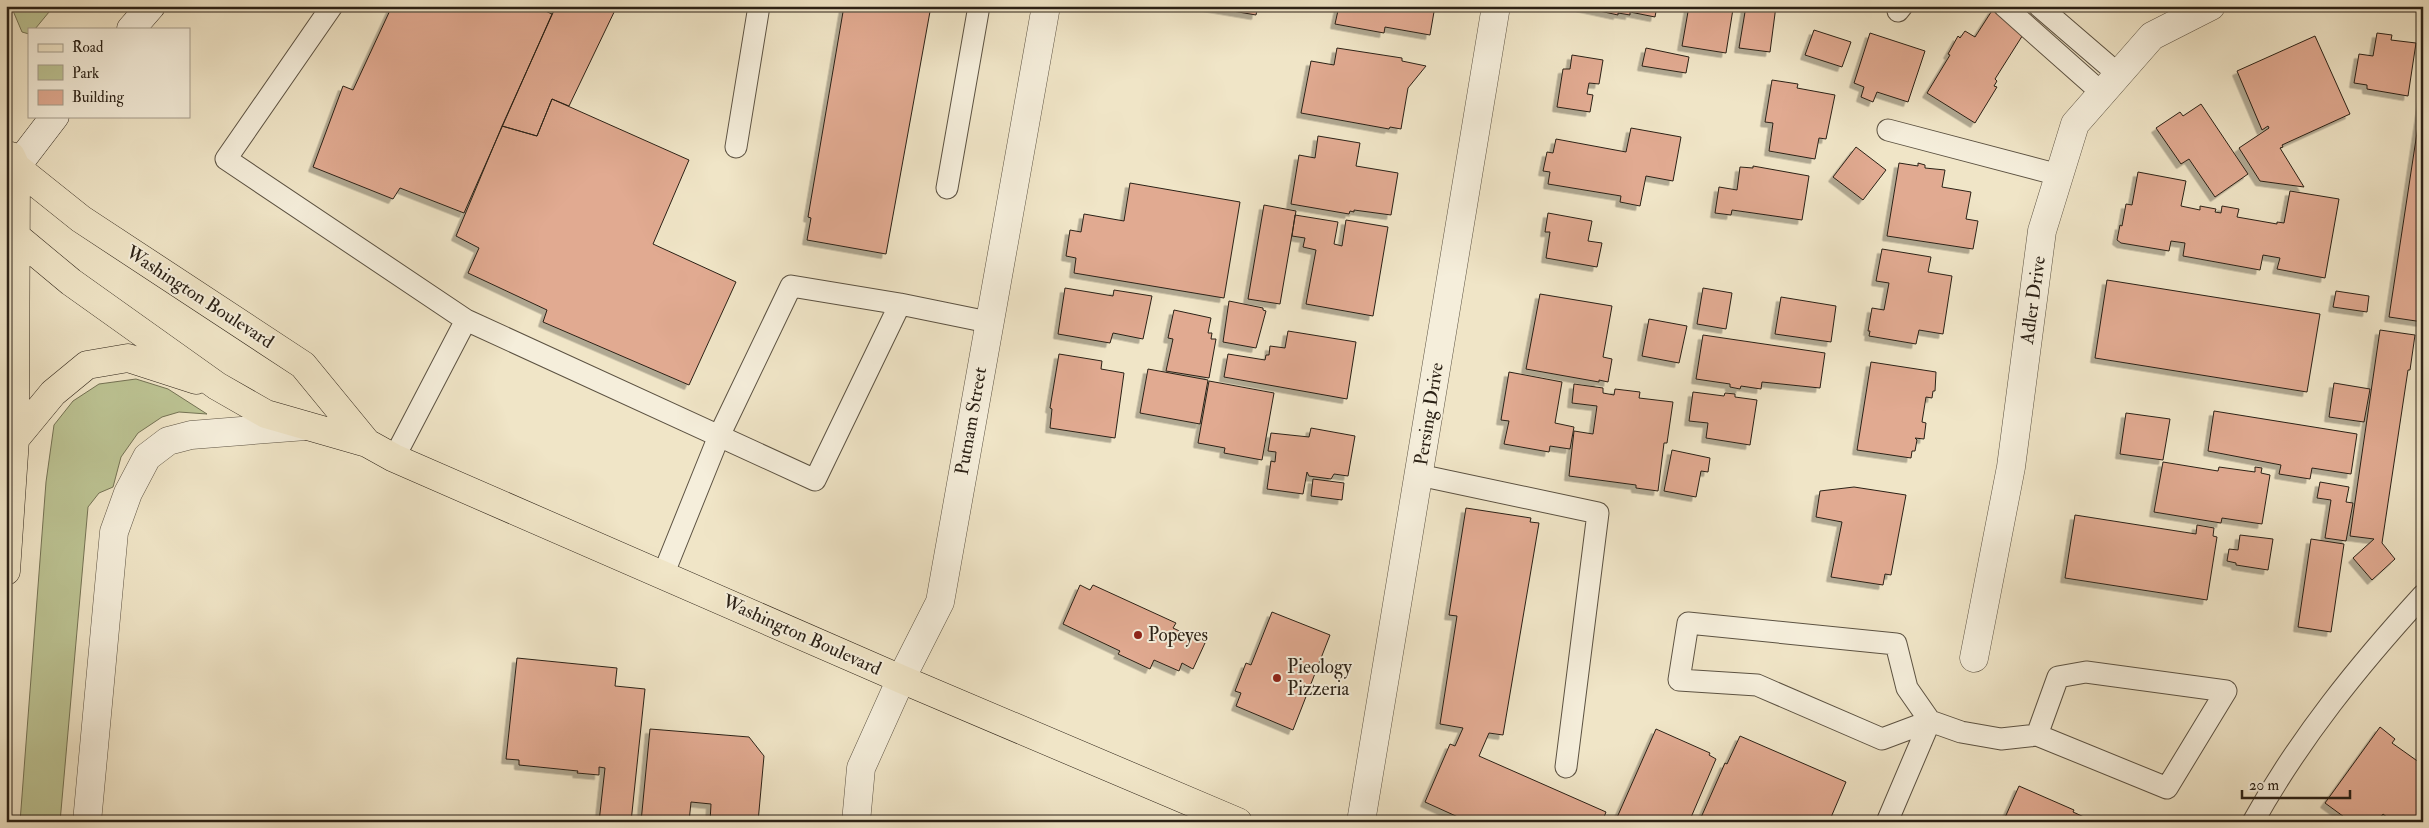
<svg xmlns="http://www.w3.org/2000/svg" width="2429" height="828" viewBox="0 0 2429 828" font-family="'IM FELL Double Pica',serif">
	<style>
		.green { fill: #bcc393; stroke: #747254 }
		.building { fill: #e1aa91; stroke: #2b2116; filter: url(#shadow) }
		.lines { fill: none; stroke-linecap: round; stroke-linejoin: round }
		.service-casing { stroke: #5c5242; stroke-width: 23 }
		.minor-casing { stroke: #5c5242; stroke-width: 29 }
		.secondary-casing { stroke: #2b2116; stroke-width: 29 }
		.primary-casing { stroke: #2b2116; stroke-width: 29 }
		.service { stroke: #f5eedb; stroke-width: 21 }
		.minor { stroke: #f5eedb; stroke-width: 28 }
		.secondary { stroke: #f5eedb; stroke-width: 28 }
		.primary { stroke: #f0e5c7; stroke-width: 28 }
		.poi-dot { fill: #8f2418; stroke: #f5eedb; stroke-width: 2 }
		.labels { text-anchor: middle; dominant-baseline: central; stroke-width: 4; stroke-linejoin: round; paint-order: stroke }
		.street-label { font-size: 19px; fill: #2b2116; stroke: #f5eedb }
		.poi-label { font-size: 19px; fill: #2b2116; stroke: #f5eedb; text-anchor: start }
	</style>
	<defs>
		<filter id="shadow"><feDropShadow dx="-4.5" dy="4.5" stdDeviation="0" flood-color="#0004"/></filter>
	</defs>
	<rect width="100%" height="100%" fill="#f0e5c7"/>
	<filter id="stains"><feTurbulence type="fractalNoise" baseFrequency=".004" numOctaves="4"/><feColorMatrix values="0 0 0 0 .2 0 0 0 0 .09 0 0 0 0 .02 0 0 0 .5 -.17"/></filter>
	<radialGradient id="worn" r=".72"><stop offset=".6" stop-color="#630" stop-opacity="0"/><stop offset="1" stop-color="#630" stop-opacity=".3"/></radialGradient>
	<path class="green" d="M11,6h43l-19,23h-6v5l-7,-2z
		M136,379l32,10 39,25 -28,-2 -17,5 -24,16 -17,24 -8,30 -14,6 -11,14 -28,315h-40l26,-340 8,-57 19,-24 26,-17z"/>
	<path class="building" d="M392,6h142l18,8 -88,199 -64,-25 -7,11 -80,-32 30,-81 10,4z
		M556,6h61l-48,100 -17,-7 -15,37 -35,-10z
		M844,6h87l-45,248 -79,-14 4,-22 -3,-1z
		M1203,6h55l-2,9z
		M1339,6h96l-5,29 -45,-8 -1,6 -49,-9z
		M1657,6l-2,11 -25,-5v3l-12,-2v2l-37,-8z
		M1689,6l44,3 -7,44 -44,-7z
		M1746,6h30l-6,46 -31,-4z
		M1993,9l33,21 -31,49 2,2 -3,5 3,1 -22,36 -48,-30 23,-38 -2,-1 10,-18 2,2 5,-7 10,6z
		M1814,30l37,12 -9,25 -37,-12z
		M1870,33l55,18 -17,51 -31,-10 -4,10 -12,-5 3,-10 -10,-4z
		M2377,33l15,2 -1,5 25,3 -8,53 -41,-7v-4l-13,-2 5,-29 14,2z
		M2315,36l35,78 -68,31 1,2 -3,1 24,39 -44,-6 -21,-33 30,-20 -1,-2 -6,4 -25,-59z
		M1337,48l65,10v3l24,5 -18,22 -7,41 -11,-2 -1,2 -88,-16 10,-52 23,4z
		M1646,48l43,9 -3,16 -44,-7z
		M1572,55l31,5 -4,24 -10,-1 -2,11 6,1 -3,17 -33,-5 6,-38h7z
		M1772,80l26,4 -1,4 38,7 -9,44 -7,-1 -4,21 -46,-8 4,-28 -8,-1z
		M2423,93v229l-34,-5z
		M552,99l137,61 -36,84 83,38 -47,103 -146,-63 4,-12 -79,-37 11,-25 -23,-12 46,-110 35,10z
		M2201,104l47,70 -33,23 -26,-38 -8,5 -25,-36 24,-16 3,4z
		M1631,128l50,9 -8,44 -27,-5 -6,30 -20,-4 1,-6 -73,-12 2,-12 -7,-1 4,-19 6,1 3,-14 70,13z
		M1318,136l42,7 -4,23 42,7 -7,42 -37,-5v2l-4,-1 -1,3 -58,-10 8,-49 16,3z
		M1856,147l30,23 -23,30 -30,-23z
		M1899,163l19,3v-3l7,2v3l20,2 -3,17 29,5 -5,27 12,2 -5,28 -86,-13z
		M1753,166l56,10 -7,44 -70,-10 -1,5 -16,-2 4,-26 18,3 3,-23 13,1z
		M2138,172l48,9 -5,25 19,4v-4l16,3 -1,3 6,1 1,-7 17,3 -2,8 40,7v-2l7,1 6,-32 49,8 -14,79 -48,-9 3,-11 -17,-3 -3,15 -77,-14 2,-13 -14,-2 -2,10 -48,-8 -4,-3 3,-15 2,1 4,-22 6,1z
		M1130,183l110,19 -16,96 -150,-25 2,-15 -10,-2 4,-26 11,2 3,-18 40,7z
		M1264,205l32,6 -16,93 -32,-5z
		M1548,213l44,8 -4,20 14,2 -5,24 -51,-9 4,-26h-5z
		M1295,215l43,7 -4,22 8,2 4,-26 42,7 -15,89 -67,-12 10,-54 -13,-3 2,-9 -13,-2z
		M1882,249l49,8 -3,15 24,4 -9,58 -24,-4 -3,14 -47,-8 1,-5h-2l4,-23 12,2 5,-27 -13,-2z
		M2107,280l213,34 -13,78 -212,-34z
		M1065,288l48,8 1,-6 38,6 -9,43 -30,-6 -3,10 -52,-9z
		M1703,288l29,5 -6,36 -29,-5z
		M2336,291l33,5 -2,16 -34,-5z
		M1540,294l72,12 -9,51 9,2 -4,23 -9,-2v2l-73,-13z
		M1781,297l55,9 -5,36 -56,-8z
		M1229,301l34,7v2l3,1 -10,37 -33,-6z
		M1174,310l37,8 -3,15h4l-1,6h5l-7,39 -43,-7 7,-32 -5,-1z
		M1649,319l38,7 -8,37 -37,-7z
		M2380,330l35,5 -5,35h-2l-26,173 13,16 -23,21 -19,-22 21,-19 -24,-3z
		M1288,331l68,11 -9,57 -123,-22 4,-23 37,6 1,-5h3l1,-9 15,2z
		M1703,335l122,18 -5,35 -58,-6 -1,7 -20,-3 -1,3 -10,-2v-3l-34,-5z
		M1059,354l43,7 -1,8 23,4 -9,65 -65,-10 2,-19 -2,-1z
		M1871,362l65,10 -1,19h-2l-1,7 -6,-1 -4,25 4,1 -2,16 -9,-1 2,2 -2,11h-3l-1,7 -54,-8z
		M1148,369l60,11 -8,44 -60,-11z
		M1509,372l53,10 -7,41 19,4 -4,22 -20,-3 -1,6 -45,-8 5,-23 -8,-1z
		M1209,381l65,12 -12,67 -38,-7 1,-5 -27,-5z
		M2334,383l36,6 -6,33 -35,-5z
		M1574,384l29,4v5l11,2 1,-6 25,3 -1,6 34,4 -6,41h-3l-6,48 -22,-3v-3l-67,-9 5,-45 19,3 4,-28 -25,-3z
		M1693,392l31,4 1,-3 10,1v3l22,3 -7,45 -44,-7 2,-15 -19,-2z
		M2214,411l143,23 -6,40 -39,-6 -2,11 -31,-5 2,-9 -73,-14z
		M2126,413l44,6 -7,41 -43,-6z
		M1311,428l44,8 -7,40 -14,-2 -3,5 -22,-3 -2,-4 -4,22 -36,-5 4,-28 4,1 1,-10 -8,-1 3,-18 38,4z
		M1672,450l38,8 -2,14 -7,-1 -5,26 -32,-6z
		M2163,462l55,9 1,-4 36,5v-5l7,1 -1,5 9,2 -8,49 -40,-6 -1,5 -67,-11z
		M1313,479l31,4 -2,17 -31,-4z
		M2320,482l29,5 -3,15 7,1 -7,38 -21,-3 6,-38 -14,-2z
		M1854,487l52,8 -15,80 -6,-1 -2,11 -52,-8 11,-55 -26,-5 4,-26z
		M1466,508l65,10 -1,4 9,1 -36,212 -14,-2 -10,23 127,56 -4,10h-133l-44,-20 25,-58 5,2 8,-18 -23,-4 17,-108 -8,-1z
		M2075,515l121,19 1,-9 17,3 -1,8 4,1 -10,63 -142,-22z
		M2240,535l33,4 -5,31 -32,-5v-2l-9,-2 2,-12 9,1z
		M2311,539l33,5 -13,88 -33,-5z
		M1080,585l10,5 3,-5 83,38 -3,5 32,15 -12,26 -11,-6 -3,8 -25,-11 -4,9 -32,-15 2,-3 -57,-27z
		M1272,612l58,23 -37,95 -57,-24 5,-13 -6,-2 11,-28 5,2z
		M517,658l100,10 -2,18 30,3 -14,133h-32l6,-54 -6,-1v8l-22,-2 1,-2 -59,-6v-5l-13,-1z
		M2380,727l15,12 -3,4 31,22v57h-30l-10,-8 -6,8h-26l-26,-19z
		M650,729l99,8 15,19 -6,66h-48l1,-18 -20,-2 -2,20h-48z
		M1656,729l54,24 -1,2 7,4 -27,63h-74z
		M1740,736l106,46 -17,40h-130l26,-59 2,1z
		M2019,786l55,24 -1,2 11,5 -2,5h-79z"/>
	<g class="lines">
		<g class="service-casing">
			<path id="service" d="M332,6l-106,153 240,161 349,160 85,-176
				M2004,6l98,87
				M2039,6l79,68
				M1898,11l4,-5
				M1888,130l171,45
				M736,147l23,-141
				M947,188l32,-182
				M394,458l72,-138
				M1419,475l179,38 -32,254
				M663,575l56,-139 72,-150 109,18 88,18
				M1688,623l208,21 11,44 23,33 -48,18 -125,-54 -78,-5z
				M1887,822l43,-101 31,11 40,7 36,-4 130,53 59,-97 -140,-19 -28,5 -21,58
				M2253,822c46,-83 106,-157 170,-227"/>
		</g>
		<g class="minor-casing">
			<path id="minor" d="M1974,658l37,-191 31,-236 33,-107 77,-88 59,-30
				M87,822l27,-290 14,-39 19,-36 21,-16 23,-6 115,-9
				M856,822l5,-54 40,-89 39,-77 106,-596
				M1361,822l135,-816"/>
		</g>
		<g class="secondary-casing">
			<path id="secondary" d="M131,29l20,-23
				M16,167l39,-51"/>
		</g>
		<g class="primary-casing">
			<path id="primary" d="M6,159l75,60 222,146 64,78
				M6,228l65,54 146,104 49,28 101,29 27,15 507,221 337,143
				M15,439l38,-46 34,-28 41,-7 68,22
				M6,571l9,-132 1,-272 -5,-11"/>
		</g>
		<use href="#service" class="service"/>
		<use href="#minor" class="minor"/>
		<use href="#secondary" class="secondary"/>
		<use href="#primary" class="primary"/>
	</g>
	<g class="poi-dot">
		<circle cx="1138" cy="635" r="5"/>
		<circle cx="1277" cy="678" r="5"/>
	</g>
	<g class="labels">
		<g class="street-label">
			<text transform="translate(200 297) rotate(33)">Washington Boulevard</text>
			<text transform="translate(2033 300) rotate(-82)">Adler Drive</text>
			<text transform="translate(1429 414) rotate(-81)">Persing Drive</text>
			<text transform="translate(971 421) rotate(-80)">Putnam Street</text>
			<text transform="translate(802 635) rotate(24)">Washington Boulevard</text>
		</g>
		<g class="poi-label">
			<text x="1148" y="635">Popeyes</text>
			<text x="1287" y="667">Pieology<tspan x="1287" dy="22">Pizzeria</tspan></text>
		</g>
	</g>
	<rect width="2429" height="828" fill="none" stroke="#f0e5c7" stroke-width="25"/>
	<rect x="8" y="8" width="2414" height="813" fill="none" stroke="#2b2116" stroke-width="2.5"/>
	<rect x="12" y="12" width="2404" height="803" fill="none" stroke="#2b2116"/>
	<rect x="28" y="28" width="162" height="90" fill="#f5eedb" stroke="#a49c8c"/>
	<rect x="38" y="44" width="25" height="8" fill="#f0e5c7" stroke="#a49c8c"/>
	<text x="72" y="52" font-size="15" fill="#2b2116">Road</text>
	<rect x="38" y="65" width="25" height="15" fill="#bcc393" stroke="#a49c8c"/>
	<text x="72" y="78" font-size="15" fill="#2b2116">Park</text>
	<rect x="38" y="90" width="25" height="15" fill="#e1aa91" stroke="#a49c8c"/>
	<text x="72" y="102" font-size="15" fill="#2b2116">Building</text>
	<path d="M2242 790v8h108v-8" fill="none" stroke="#2b2116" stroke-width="2.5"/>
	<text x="2249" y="790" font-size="15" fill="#2b2116" stroke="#f5eedb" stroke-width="4" paint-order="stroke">20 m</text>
	<rect width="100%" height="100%" filter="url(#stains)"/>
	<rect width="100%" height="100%" fill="url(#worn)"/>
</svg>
